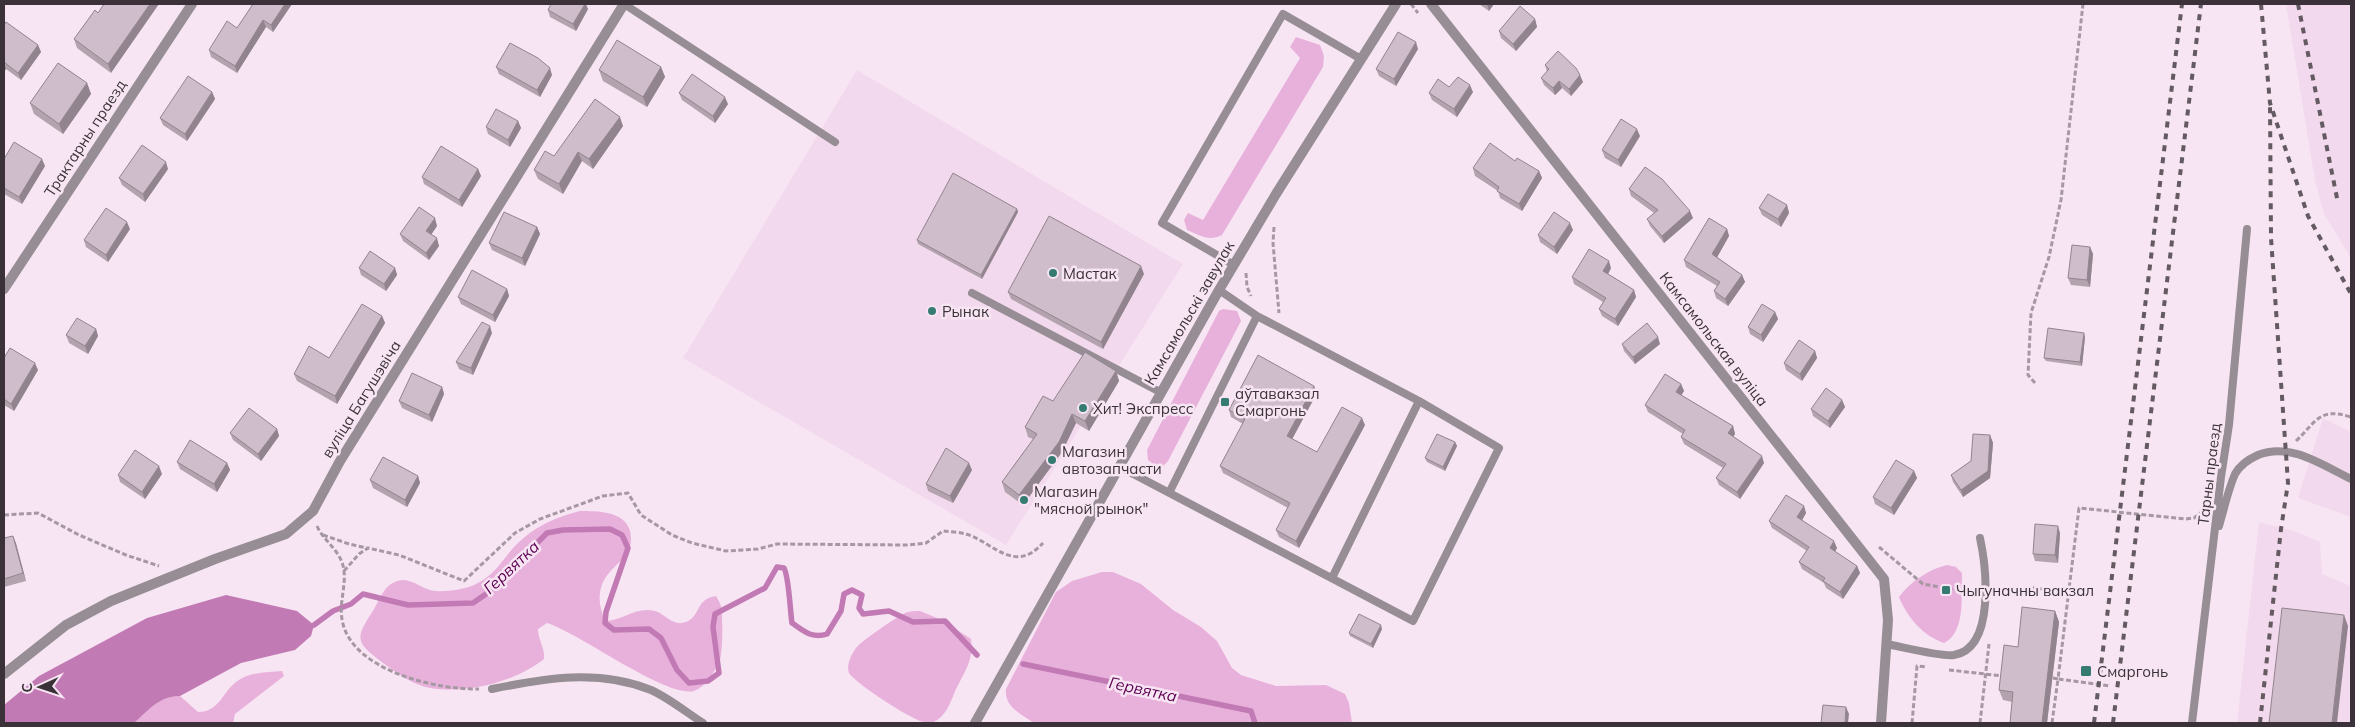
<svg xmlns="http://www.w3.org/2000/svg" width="2355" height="727" viewBox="0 0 2355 727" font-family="Mulish,sans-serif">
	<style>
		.built { fill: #f3d9ed }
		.green { fill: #e8b1dc }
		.water { fill: #c27ab4 }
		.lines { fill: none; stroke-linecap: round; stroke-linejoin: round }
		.stream { stroke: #c27ab4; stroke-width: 5.5 }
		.path { stroke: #a698a3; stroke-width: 3; stroke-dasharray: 5 2.5; stroke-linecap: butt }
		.service { stroke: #968e94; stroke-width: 8 }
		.minor { stroke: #968e94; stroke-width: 10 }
		.tertiary { stroke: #968e94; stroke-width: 10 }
		.rail { stroke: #645a61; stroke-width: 4; stroke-dasharray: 6 6; stroke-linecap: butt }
		.wall { fill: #b3a3af }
		.shaded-wall { fill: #92848e }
		.building { fill: #d0bdcb; stroke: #92848e }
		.poi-dot { fill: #357b72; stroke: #f8e5f3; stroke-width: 2 }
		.labels { text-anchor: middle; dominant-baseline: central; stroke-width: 5; stroke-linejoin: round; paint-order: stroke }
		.street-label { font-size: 15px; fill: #3a3238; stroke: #f8e5f3 }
		.poi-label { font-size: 15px; fill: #3a3238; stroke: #f8e5f3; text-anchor: start }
		.water-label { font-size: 16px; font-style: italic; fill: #5c0052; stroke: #f8e5f3 }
	</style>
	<rect width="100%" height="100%" fill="#f8e5f3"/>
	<path class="built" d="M2286,4h65v254l-27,-44 -9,-33z
		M857,70l326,194 -177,281 -323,-187z
		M2323,418l28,14v85l-53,-19z
		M2259,522l35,9 26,11 2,32 29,12v137h-114z"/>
	<path class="green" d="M1296,37l24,8 4,11 -1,11 -101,168c-13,7 -23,0 -35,-5l-3,-10 4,-7 15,7 97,-162 -10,-11z
		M1223,309l14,2 4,10 -73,140 -5,5 -6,1 -9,-7 -1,-10 72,-139z
		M580,511c17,0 45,0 50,20 2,8 1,16 -3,22 -6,9 -15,15 -21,24 -9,13 -8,31 0,44 17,-1 31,-15 49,-10 11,3 17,16 31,11 15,-6 9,-23 30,-26 2,3 4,7 5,10 2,10 2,49 -2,57 -6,10 -13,24 -25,28 -28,7 -113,-57 -147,-68l-9,6c0,11 7,18 6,30 -29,23 -77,35 -114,29 -17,-3 -33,-15 -47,-25 -29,-22 -28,-24 -9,-54 4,-7 10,-21 17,-25 18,-12 28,6 45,7 10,1 29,-2 38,-6 23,-11 27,-25 43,-41 16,-17 41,-28 63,-33z
		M1947,565l9,2 6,6c-1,22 4,59 -18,70 -21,-7 -37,-26 -45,-46 11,-15 30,-28 48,-32z
		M1102,572h11l28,12 32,26 28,17 16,14 15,27 9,7 35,11 50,-1 19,9 4,9 3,20h-318c-13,-9 -30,-16 -28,-34l50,-97 16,-11z
		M920,611l22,9 29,19c3,20 -6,32 -15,50 -5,12 -11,32 -27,34 -11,2 -74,-40 -80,-50 -3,-8 2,-18 7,-25 4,-6 42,-32 49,-35 5,-2 11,-2 15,-2z
		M282,671l2,5 -49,38 -2,9h-99c14,-12 25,-27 46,-27l18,16c21,0 24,-19 38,-30 12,-10 32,-10 46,-11z"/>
	<path class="water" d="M226,595l71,16 17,14 -3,11 -16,14 -54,13 -61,33c-21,0 -32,15 -46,27h-130v-18l35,-29 108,-58z"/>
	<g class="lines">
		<path class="stream" d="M314,625l19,-14 18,-7 12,-10 45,11 65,-2 13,-9 61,-61 16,-3 47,-1 12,6 6,13 -22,64 -1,11 9,7 35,-1 12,9 16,32 12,13 19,-2 11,-8 -6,-46 2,-13 50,-26 12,-21 7,1c5,9 6,42 8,55 12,8 20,16 35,11l14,-23 3,-17 8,-4 10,5 -3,13 4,6 26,-3 24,11 32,-1 32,34
			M1023,664l228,47 4,12"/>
		<path class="path" d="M1411,4l7,9
			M1274,227l-1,16 6,70
			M1246,273l1,14 4,9
			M2035,383l-7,-8 3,-62 18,-56 12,-57 22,-196
			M2296,441c21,-20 23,-34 55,-24
			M4,515l34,-2 41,22 47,20 33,11
			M317,526c7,16 25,25 27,45 2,17 -6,34 -1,53 12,47 94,66 136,65
			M323,535l26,9 18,4
			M1879,547l44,37 50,9
			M344,571l15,-17 9,-6 31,7 65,26 51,-48 25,-14 63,-23 25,-3 13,22 31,20 20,8 34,8 32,-2 19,-5 132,1 17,-2 17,-12c7,1 16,1 23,3 27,8 48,41 77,9
			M1996,595l38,-7 41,5
			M1949,670l54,6
			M2053,678l5,1 21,-171 106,11 9,-1 9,-7
			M1912,723l5,-57 9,1
			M1980,723l9,-79
			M2052,723l6,-44 52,7"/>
		<path class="service" d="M624,4l211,138
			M1234,265l-72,-42 121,-209 78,45
			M972,293l188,99
			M1120,467l293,154 86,-173 -80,-47 -162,-85 -38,-26
			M1170,491l87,-175
			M2219,526c5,-17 9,-36 16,-52 5,-9 14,-15 23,-19 32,-13 64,10 93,24
			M1332,578l87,-177
			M1886,644c17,3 55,13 68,11 42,-7 32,-89 26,-117
			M492,689c54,-11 106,-20 159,1 18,8 36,23 52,33
			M2192,723l29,-246 8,-52 18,-196"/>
		<path class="minor" d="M4,289l188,-285
			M4,674l62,-49 45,-24 104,-42 71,-25 27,-23 27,-50 284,-457"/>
		<path class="tertiary" d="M1431,4l453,575 4,41 -7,103
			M975,723l244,-433 57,-96 120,-190"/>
		<path class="rail" d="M2261,4l9,99 38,113 43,78
			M2298,4l40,199
			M2094,723l88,-719
			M2113,723l88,-719
			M2260,723l21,-194 7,-46 -17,-245 -1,-135"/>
	</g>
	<path class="wall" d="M253,4h39l-19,28 -7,-5 -29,46 -26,-16 -2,-7 28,-22z
		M1479,4h15l-5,7z
		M588,9l-12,22 -26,-14 -2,-7z
		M95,10l16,63 -34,-25 -3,-9z
		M1535,19l2,8 -21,24 -15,-13 -2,-7z
		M4,25l34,20 3,7 -20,28 -15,-11 -2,3z
		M1418,49l-22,37 -17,-10 -3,-7z
		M1545,65l38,17 -12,14 -9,-8 -7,7 -11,-10 -3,-7 6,-6z
		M496,67l56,8 -12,22 -41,-23z
		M661,67l4,10 -18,30 -44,-26 -4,-11z
		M87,83l4,11 -28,40 -29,-20 -4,-11z
		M1449,87l24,5 -16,25 -25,-17 -3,-7z
		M212,92l3,7 -28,42 -24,-16 -3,-7z
		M679,93l49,11 -13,19 -33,-23z
		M518,121l3,7 -11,19 -22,-13 -2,-7z
		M623,126l-30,43 -11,-8 -19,33 -25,-15 -4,-9 20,-14z
		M1640,136l-19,31 -16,-9 -3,-8z
		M4,159l41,7 -23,38 -18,-10z
		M1515,161l24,10 3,7 -20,33 -22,-13 -2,-7 -23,-15 -2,-8z
		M168,169l-23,33 -23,-17 -3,-7z
		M478,169l3,7 -19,31 -38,-23 -2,-7z
		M1629,189l64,29 -29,25 -14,-17 -3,-7 7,-6 -23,-17z
		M1787,205l2,8 -8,14 -19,-12 -3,-7z
		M1017,209l1,3 -36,67 -64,-35 -1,-4z
		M437,226l-6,8 8,12 -10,14 -26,-19 -3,-7z
		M537,227l3,7 -15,32 -33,-16 -3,-7z
		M130,229l-22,33 -22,-15 -2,-7z
		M1727,229l2,7 -12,21 25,18 3,7 -17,24 -12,-8 -2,-7 3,-5 -31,-19 -2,-7z
		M1573,230l-16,24 -17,-12 -2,-7z
		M2090,247l3,7 -3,33 -19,-2 -3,-7z
		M359,268h36l2,7 -11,16 -25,-16z
		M1611,268l-3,6 26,16 2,7 -18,29 -16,-10 -3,-7 4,-7 -29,-18 -2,-7z
		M1144,274l-41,75 -92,-50 -3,-7z
		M507,289l2,7 -14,26 -34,-18 -3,-7z
		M1775,312l3,7 -15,23 -13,-8 -2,-7z
		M382,316l3,7 -48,81 -40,-23 -3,-7 35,-16z
		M96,329l2,7 -10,18 -19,-11 -3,-8z
		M492,333l-19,42 -14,-6 -3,-7z
		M2085,337l-3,29 -36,-5 -2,-3z
		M1622,344h38l-25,20 -11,-13z
		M1815,351l2,7 -15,23 -16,-11 -2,-7z
		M4,358l34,12 -24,41 -10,-6z
		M1116,371l3,10 -30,50 -13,-8 -14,29 -39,53 -18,-13 -3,-10 31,-43 -5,-2 -3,-10 28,-26z
		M1681,384l3,7 -3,4 52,31 2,8 -2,3 31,26 -24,36 -21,-14 -3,-7 7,-10 -39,-24 -3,-7 2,-3 -35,-22 -3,-7z
		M1314,386l3,7 -25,46 25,13 48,-27 -66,123 -20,-11 -3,-7 12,-22 -65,-35 -3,-7 23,-42 -12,-7 -2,-7z
		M442,387l2,7 -12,28 -30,-14 -3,-7z
		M1842,400l3,7 -15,21 -17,-12 -2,-7z
		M277,429l2,7 -18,25 -28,-21 -3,-7z
		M1990,435l3,8 -3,35 -27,19 -10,-15 -2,-7 20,-14z
		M1455,442l2,4 -12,25 -18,-9 -2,-4z
		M177,462l50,1 3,7 -13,22 -37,-23z
		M972,470l-19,33 -25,-12 -2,-7z
		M1914,471l3,7 -23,37 -19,-11 -2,-7z
		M162,474l-17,25 -25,-17 -2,-7z
		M418,476l2,7 -13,24 -34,-19 -3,-8z
		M1804,506l2,7 -4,7 35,28 -2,4 22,14 3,7 -17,26 -17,-11 -2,-5 -22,-14 -3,-7 8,-11 -35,-23 -3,-7z
		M2060,533l-2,30 -23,-2 -2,-7z
		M13,536l13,45 -22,6v-49z
		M2055,611l4,11 -12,101h-37l2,-21 -9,-2 -4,-10z
		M1382,629l-9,19 -23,-12 -1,-3z"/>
	<path class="shaded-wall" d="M150,4h9l-48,69 -3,-9z
		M285,4h7l-19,28 -2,-7z
		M585,4h1l2,5 -12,22 -3,-7z
		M1487,4h7l-5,7z
		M1535,19l2,8 -21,24 -3,-7z
		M263,20l3,7 -29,46 -2,-7z
		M1416,42l2,7 -22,37 -2,-7z
		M38,45l3,7 -20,28 -3,-7z
		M4,63l2,6 -2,3z
		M661,67l4,10 -18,30 -4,-10z
		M550,68l2,7 -12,22 -3,-7z
		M1580,75l3,7 -12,14 -2,-7z
		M1559,81l3,7 -7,7 -2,-7z
		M87,83l4,11 -28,40 -4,-10z
		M1470,85l3,7 -16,25 -3,-8z
		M212,92l3,7 -28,42 -2,-7z
		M725,97l3,7 -13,19 -2,-7z
		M620,117l3,9 -30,43 -4,-10z
		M518,121l3,7 -11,19 -2,-7z
		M1637,129l3,7 -19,31 -3,-7z
		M578,152l4,9 -19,33 -4,-10z
		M42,159l3,7 -23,38 -3,-7z
		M166,162l2,7 -23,33 -2,-8z
		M478,169l3,7 -19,31 -3,-7z
		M1539,171l3,7 -20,33 -3,-7z
		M1787,205l2,8 -8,14 -3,-8z
		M1017,209l1,3 -36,67 -1,-4z
		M1690,211l3,7 -29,25 -2,-7z
		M435,218l2,8 -8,12 -3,-7z
		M127,222l3,7 -22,33 -2,-7z
		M1570,223l3,7 -16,24 -3,-7z
		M537,227l3,7 -15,32 -3,-8z
		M1727,229l2,7 -14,25 -3,-7z
		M437,238l2,8 -10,14 -3,-7z
		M2090,247l3,7 -3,33 -3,-7z
		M1609,261l2,7 -5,10 -3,-7z
		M1141,266l3,8 -41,75 -2,-7z
		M395,268l2,7 -11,16 -2,-7z
		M1742,275l3,7 -17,24 -3,-7z
		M507,289l2,7 -14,26 -2,-7z
		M1634,290l2,7 -18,29 -3,-7z
		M1775,312l3,7 -15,23 -2,-7z
		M382,316l3,7 -48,81 -2,-8z
		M490,326l2,7 -19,42 -2,-7z
		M96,329l2,7 -10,18 -3,-8z
		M2084,333l1,4 -3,29 -2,-4z
		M1658,337l2,7 -25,20 -2,-7z
		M1815,351l2,7 -15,23 -2,-7z
		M35,363l3,7 -24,41 -3,-7z
		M1116,371l3,10 -30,50 -4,-10z
		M1681,384l3,7 -5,8 -3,-7z
		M1314,386l3,7 -27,50 -3,-7z
		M442,387l2,7 -12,28 -3,-7z
		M1842,400l3,7 -15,21 -2,-7z
		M1072,414l4,9 -14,29 -39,53 -4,-10z
		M1362,418l3,7 -66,123 -3,-7z
		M1733,426l2,8 -4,6 -3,-7z
		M277,429l2,7 -18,25 -3,-7z
		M1990,435l3,8 -3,35 -27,19 -2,-7z
		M1455,442l2,4 -12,25 -2,-4z
		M1762,456l2,7 -24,36 -3,-7z
		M227,463l3,7 -13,22 -3,-8z
		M969,463l3,7 -19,33 -3,-7z
		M159,466l3,8 -17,25 -3,-7z
		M1914,471l3,7 -23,37 -3,-7z
		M418,476l2,7 -13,24 -2,-7z
		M1804,506l2,7 -6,11 -3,-7z
		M2058,526l2,7 -2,30 -3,-8z
		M13,536l3,7 10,38 -3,-8z
		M1834,541l3,7 -5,8 -2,-8z
		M1857,566l3,7 -17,26 -3,-7z
		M2055,611l4,11 -12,101h-5z
		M2344,615l4,11 -11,97h-5z
		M1381,625l1,4 -9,19 -2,-4z
		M1846,707l3,7 -1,9h-3z"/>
	<path class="building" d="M104,4h46l-42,60 -34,-25 21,-29 3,3z
		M253,4h32l-14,21 -8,-5 -28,46 -26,-16 18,-29 10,7z
		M551,4h34l-12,20 -25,-14z
		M1520,6l15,13 -22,25 -14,-13z
		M6,22l32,23 -20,28 -14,-11v-37z
		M1398,32l18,10 -22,37 -18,-10z
		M617,40l44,27 -18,30 -44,-27z
		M510,43l28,15 12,10 -13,22 -41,-23z
		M1558,51l18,17 4,7 -11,14 -10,-8 -6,7 -12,-10 8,-9 -4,-4z
		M58,63l29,20 -28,41 -29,-21z
		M692,74l33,23 -12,19 -34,-23z
		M188,76l24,16 -27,42 -25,-16z
		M1458,77l12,8 -16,24 -25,-16 9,-14 11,8z
		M595,99l25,18 -31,42 -11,-7 -19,32 -25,-14 11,-19 9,5z
		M496,109l22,12 -10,19 -22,-13z
		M1621,119l16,10 -19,31 -16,-10z
		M14,142l28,17 -23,38 -15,-9v-29z
		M1490,143l25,18 2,-3 22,13 -20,33 -22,-13 2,-4 -26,-19z
		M142,145l24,17 -23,32 -24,-16z
		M441,146l37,23 -19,31 -37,-23z
		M1645,167l17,12 28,32 -28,25 -15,-17 11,-9 -29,-21z
		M953,173l64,36 -36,66 -64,-35z
		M1768,194l19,11 -9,14 -19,-11z
		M419,207l16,11 -9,13 11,7 -11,15 -26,-19z
		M106,208l21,14 -21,33 -22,-15z
		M504,212l33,15 -15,31 -33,-15z
		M1554,212l16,11 -16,24 -16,-12z
		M1049,216l92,50 -40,76 -93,-50z
		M1709,218l18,11 -15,25 30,21 -17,24 -11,-8 6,-9 -36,-22z
		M2072,245l18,2 -3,33 -19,-2z
		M1589,249l20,12 -6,10 31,19 -19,29 -16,-10 7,-11 -34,-21z
		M370,251l25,17 -11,16 -25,-16z
		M472,270l35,19 -14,26 -35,-18z
		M362,304l20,12 -47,80 -41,-22 15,-28 20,12z
		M1762,304l13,8 -14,23 -13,-8z
		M77,318l19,11 -11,17 -19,-11z
		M482,322l8,4 -19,42 -15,-6z
		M1647,323l11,14 -25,20 -11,-13z
		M2048,328l36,5 -4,29 -36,-4z
		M1799,340l16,11 -15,23 -16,-11z
		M10,348l25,15 -24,41 -7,-5v-41z
		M1085,352l31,19 -31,50 -13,-7 -13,28 -40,53 -17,-13 35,-48 -12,-7 18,-31 10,5z
		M1258,355l56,31 -27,50 30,16 25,-45 20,11 -66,123 -20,-11 14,-27 -70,-37 25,-47 -16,-9z
		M412,373l30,14 -13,28 -30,-14z
		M1665,374l16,10 -5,8 57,34 -5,7 34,23 -25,36 -21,-14 10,-14 -45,-27 4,-7 -40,-25z
		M1826,388l16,12 -14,21 -17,-12z
		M249,408l28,21 -19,25 -28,-21z
		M1437,434l18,8 -12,25 -18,-9z
		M1973,434l17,1 -2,36 -27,19 -10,-15 20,-14z
		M190,440l37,23 -13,21 -37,-22z
		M946,448l23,15 -19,33 -24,-12z
		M135,450l24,16 -17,26 -24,-17z
		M383,457l35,19 -13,24 -35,-20z
		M1896,460l18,11 -23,37 -18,-11z
		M1786,495l18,11 -7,11 37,24 -4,7 27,18 -17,26 -17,-11 2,-3 -26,-16 10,-15 -40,-26z
		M2035,524l23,2 -3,29 -22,-1z
		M13,536l10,37 -19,6v-41z
		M2022,607l33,4 -13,112h-32l3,-31 -14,-2 5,-45 14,2z
		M2282,608l62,7 -12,108h-63z
		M1359,614l22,11 -10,19 -22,-11z
		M1823,705l23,2 -1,16h-24z"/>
	<g class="poi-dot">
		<circle cx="1053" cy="273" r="5"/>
		<circle cx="932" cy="311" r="5"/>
		<rect x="1220" y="397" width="10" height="10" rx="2.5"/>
		<circle cx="1083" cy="408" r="5"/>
		<circle cx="1052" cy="460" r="5"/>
		<circle cx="1024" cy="500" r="5"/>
		<rect x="1941" y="585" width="10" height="10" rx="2.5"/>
		<rect x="2080" y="665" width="12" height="12" rx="2.5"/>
	</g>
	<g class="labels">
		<g class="street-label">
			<text transform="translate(85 138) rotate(-57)">Трактарны праезд</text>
			<text transform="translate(1189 313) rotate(-60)">Камсамольскі завулак</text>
			<text transform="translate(1714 339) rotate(52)">Камсамольская вуліца</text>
			<text transform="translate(361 399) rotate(-58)">вуліца Багушэвіча</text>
			<text transform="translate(2209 474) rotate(-83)">Тарны праезд</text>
		</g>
		<g class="poi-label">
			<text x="1063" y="273">Мастак</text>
			<text x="942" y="311">Рынак</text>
			<text x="1235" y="393">аўтавакзал<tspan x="1235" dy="17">Смаргонь</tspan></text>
			<text x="1093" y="408">Хит! Экспресс</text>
			<text x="1062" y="451">Магазин<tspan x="1062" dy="17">автозапчасти</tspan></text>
			<text x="1034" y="491">Магазин<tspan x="1034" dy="17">"мясной рынок"</tspan></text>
			<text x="1956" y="590">Чыгуначны вакзал</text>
			<text x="2097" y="671">Смаргонь</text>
		</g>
		<g class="water-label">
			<text transform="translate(511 567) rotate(-43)">Гервятка</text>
			<text transform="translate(1143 689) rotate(12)">Гервятка</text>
		</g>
	</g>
	<rect width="2355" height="727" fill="none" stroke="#3a3238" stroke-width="10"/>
	<g transform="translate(40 687) rotate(267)" stroke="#f8e5f3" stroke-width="4" paint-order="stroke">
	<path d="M0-4L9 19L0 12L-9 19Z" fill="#3a3238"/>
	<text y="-8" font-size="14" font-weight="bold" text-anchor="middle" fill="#3a3238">С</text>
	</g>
</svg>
